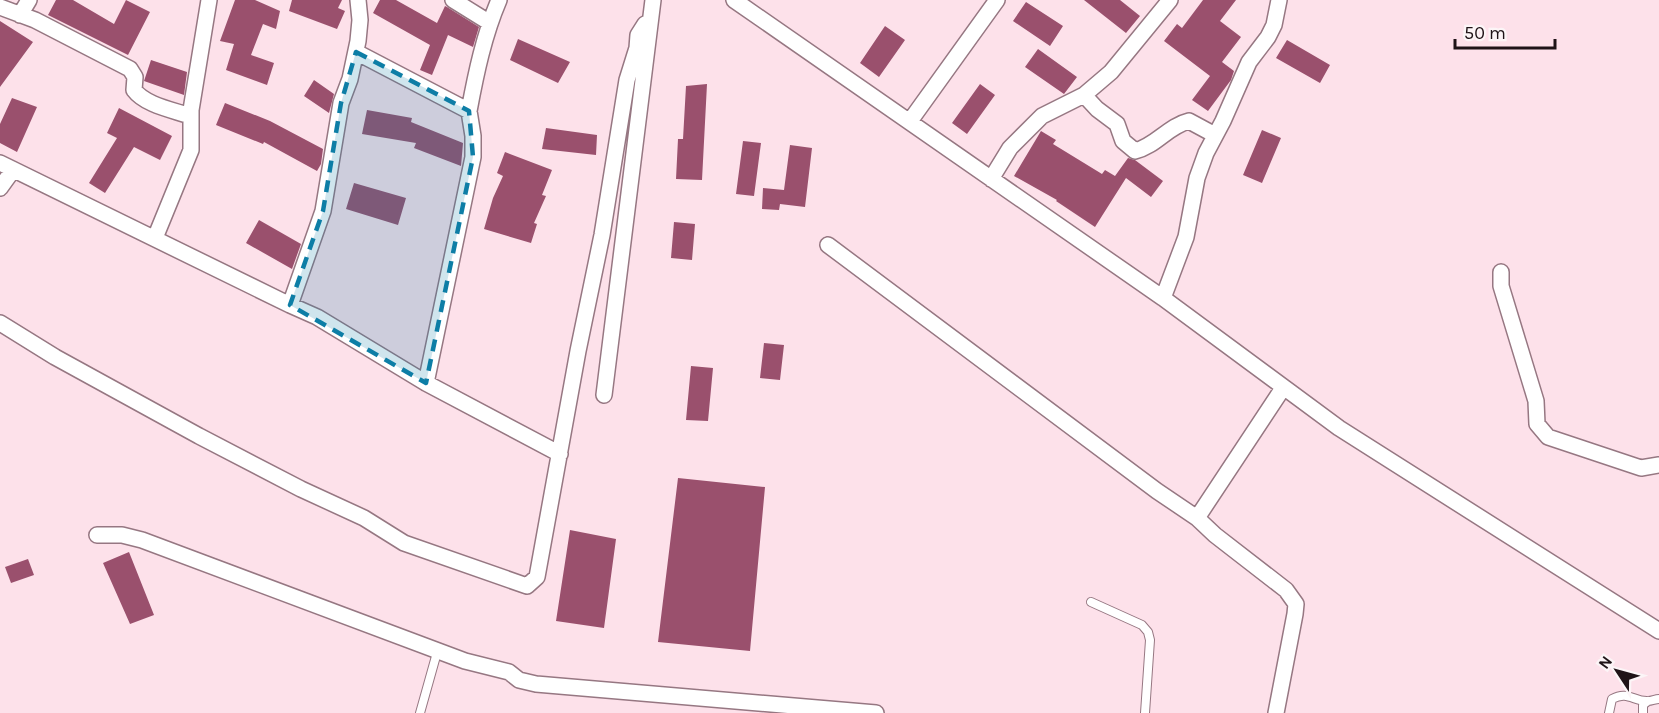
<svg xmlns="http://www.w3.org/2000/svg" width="1659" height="713" viewBox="0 0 1659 713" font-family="Karla,sans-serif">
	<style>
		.building { fill: #9a506d }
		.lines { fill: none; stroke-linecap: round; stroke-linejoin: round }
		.lane-casing { stroke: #967782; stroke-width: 10 }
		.street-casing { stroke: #967782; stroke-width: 18 }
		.lane { stroke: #fff; stroke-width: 8 }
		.street { stroke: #fff; stroke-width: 15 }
		.marked { fill: #0d7ea6; fill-opacity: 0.2; stroke: #0d7ea6; stroke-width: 4.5; stroke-dasharray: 12 8; stroke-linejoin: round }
	</style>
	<rect width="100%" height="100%" fill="#fde1ea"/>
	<path class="building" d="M56,0h17l41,24 12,-24 24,12 -22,43 -80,-40z
		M235,0h20l25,11 -4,18 -13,-5 -12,31 23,8 -7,22 -41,-15 8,-26 -14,-3z
		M292,0h50l-4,8 7,3 -8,18 -48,-18z
		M380,0h16l41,23 8,-17 2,1 32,20 -6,20 -25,-12 -16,40 -12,-5 10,-25 -57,-32z
		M1084,0h36l20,16 -14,17z
		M1203,0h33l-16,21 21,16 -19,25 12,9 -3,9 -23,31 -16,-11 18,-24 -46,-35 13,-17 5,4z
		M1026,2l37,24 -13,20 -37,-25z
		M0,21l33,21 -33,45z
		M885,26l20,14 -26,37 -19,-14z
		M518,39l52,23 -12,21 -48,-23z
		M1287,40l43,25 -10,18 -44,-25z
		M1038,49l39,28 -13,17 -39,-27z
		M151,60l36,12 -3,23 -40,-14z
		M314,80l20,14 -5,19 -25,-17z
		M707,84l-5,96 -26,-1 2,-40h5l3,-53z
		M980,84l15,11 -28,39 -15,-11z
		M12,98l25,9 -20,45 -17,-9v-19z
		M225,103l45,18 53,28 -2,15 -4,7 -53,-29 -1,2 -47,-19z
		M119,108l53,28 -12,24 -26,-13 -29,46 -16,-10 28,-45 -10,-5z
		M367,110l45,8 -1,4 52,21 -2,23 -47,-18 2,-5 -54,-9z
		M546,128l51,7 -1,20 -54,-6z
		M1262,130l19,8 -19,45 -19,-8z
		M1041,131l15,9 -3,4 49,30 3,-4 10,6 13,-18 7,2 28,21 -12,16 -25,-19 -31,49 -39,-26 1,-1 -43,-24z
		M743,141l18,2 -7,53 -18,-2z
		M790,145l22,3 -7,59 -25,-3 -1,6 -17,-1 1,-21 21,2z
		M505,152l47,18 -10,25 4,1 -12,27 3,1 -6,19 -47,-14 9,-31 10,-22 -6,-3z
		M354,183l52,15 -8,27 -52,-16z
		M259,220l42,24 -9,25 -46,-26z
		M674,222l21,2 -3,36 -21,-2z
		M764,343l20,2 -4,35 -20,-2z
		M691,366l22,2 -5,53 -22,-1z
		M678,478l87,9 -15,164 -92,-9z
		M570,530l46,9 -12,89 -48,-7z
		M129,552l25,63 -24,9 -27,-61z
		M28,559l6,16 -23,8 -6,-16z"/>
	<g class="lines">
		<g class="lane-casing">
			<path id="lane" d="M1091,602l51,23 6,7 2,8 -5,73
				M420,713l18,-64
				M1609,713l3,-14c16,-9 22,3 36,2 4,0 7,-2 11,-2
				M1643,713v-8l5,-4"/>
		</g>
		<g class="street-casing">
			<path id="street" d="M453,0l37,23
				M734,0l429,298 176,130 320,203
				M0,7l35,13 95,49 5,8 -1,13c11,15 39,20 56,26
				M20,15l9,-15
				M356,52l113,59 4,25v21l-47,226
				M1084,95l13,14 20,15 6,17 12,10c21,-5 33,-25 54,-30l26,14
				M469,111c7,-38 15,-76 30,-111
				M910,121l87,-121
				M0,163l290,142 33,-94 18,-108 9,-24 8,-38 2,-21 -2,-20
				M991,179l19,-31 32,-32 42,-21 27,-23 59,-72
				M0,188l13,-18
				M155,238l36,-88v-40l18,-110
				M828,245l329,246 40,27 18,17 71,55 10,14 -1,10 -19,99
				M1501,272v14l35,115 1,23 11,13 93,31 18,-3
				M1163,298l23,-61 11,-59 9,-25 17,-32 26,-59 19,-25 6,-12 5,-25
				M290,305l27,12 109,66 134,71
				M0,323l55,34 144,79 102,53 63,29 40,25 123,43 10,-9 41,-226 24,-116 25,-155 10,-32 1,-13 7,-11 5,-2
				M604,395l49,-395
				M1197,518l86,-130
				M97,535h25l20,5 323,121 44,11 10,8 17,4 340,29"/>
		</g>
		<use href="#lane" class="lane"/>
		<use href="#street" class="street"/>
	</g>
	<path class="marked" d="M356,52l113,59 4,46 -47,226 -136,-78 33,-94 18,-108z"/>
	<g transform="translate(1617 671) rotate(306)" stroke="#fcf5f7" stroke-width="4.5" paint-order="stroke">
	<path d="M0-4.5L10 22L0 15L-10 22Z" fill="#1f1317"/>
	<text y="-9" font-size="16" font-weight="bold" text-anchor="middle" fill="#1f1317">N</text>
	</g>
	<path d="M1455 39v9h100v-9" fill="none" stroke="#1f1317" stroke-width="3"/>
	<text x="1464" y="39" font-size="18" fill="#1f1317" stroke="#fcf5f7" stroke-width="4.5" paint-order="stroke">50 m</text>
</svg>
